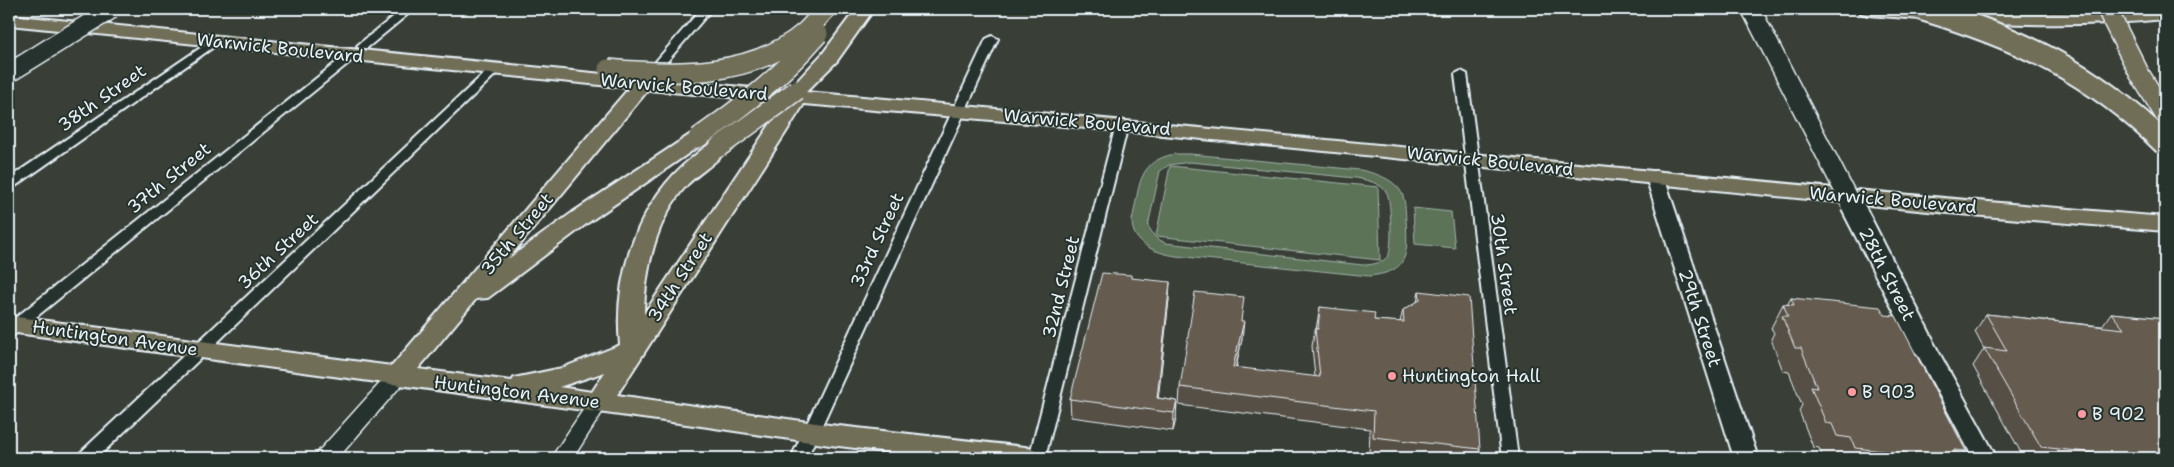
<svg xmlns="http://www.w3.org/2000/svg" width="2174" height="467" viewBox="0 0 2174 467" font-family="'Shantell Sans',sans-serif">
	<style>
		.green { fill: #5b7358; stroke: #a2b2a8; fill-rule: evenodd }
		.lines { fill: none; stroke-linecap: round; stroke-linejoin: round }
		.minor-casing { stroke: #e8f1f8; stroke-width: 4 }
		.tertiary-casing { stroke: #e8f1f8; stroke-width: 3 }
		.secondary-casing { stroke: #e8f1f8; stroke-width: 4 }
		.primary-casing { stroke: #e8f1f8; stroke-width: 4 }
		.motorway-casing { stroke: #e8f1f8; stroke-width: 4 }
		.minor { fill: #26332d; fill-rule: evenodd }
		.tertiary { fill: #26332d; fill-rule: evenodd }
		.secondary { fill: #26332d; fill-rule: evenodd }
		.primary { fill: #716e59; fill-rule: evenodd }
		.motorway { fill: #716e59; fill-rule: evenodd }
		.rail { stroke: #e8f1f8; stroke-width: 3 }
		.secondary-bridge-far1-casing { stroke: #e8f1f8; stroke-width: 21; stroke-linecap: butt }
		.secondary-bridge-casing { stroke: #e8f1f8; stroke-width: 26; stroke-linecap: butt }
		.primary-bridge-casing { stroke: #e8f1f8; stroke-width: 22; stroke-linecap: butt }
		.motorway-bridge-casing { stroke: #e8f1f8; stroke-width: 26; stroke-linecap: butt }
		.secondary-bridge-far1 { stroke: #26332d; stroke-width: 18 }
		.secondary-bridge { stroke: #26332d; stroke-width: 22 }
		.primary-bridge { stroke: #716e59; stroke-width: 19 }
		.motorway-bridge { stroke: #716e59; stroke-width: 22 }
		.wall { fill: #574f44; stroke: #e8f1f8 }
		.shaded-wall { fill: #474037; stroke: #e8f1f8 }
		.building { fill: #655c4f; stroke: #e8f1f8 }
		.poi-dot { fill: #ff9aa2; stroke: #26332d; stroke-width: 2 }
		.labels { text-anchor: middle; dominant-baseline: central; stroke-width: 4; stroke-linejoin: round; paint-order: stroke }
		.street-label { font-size: 18px; fill: #e8f1f8; stroke: #26332d }
		.poi-label { font-size: 18px; fill: #e8f1f8; stroke: #26332d; text-anchor: start }
	</style>
	<rect width="100%" height="100%" fill="#393f37"/>
	<filter id="ink" filterUnits="userSpaceOnUse"><feTurbulence type="fractalNoise" baseFrequency=".02" numOctaves="2"/><feDisplacementMap in="SourceGraphic" scale="10" xChannelSelector="R" yChannelSelector="G"/><feConvolveMatrix kernelMatrix="1 2 1 2 8 2 1 2 1" color-interpolation-filters="sRGB"/></filter>
	<g filter="url(#ink)">
		<path class="green" d="M1174,154h16l170,16c15,3 31,8 40,20 6,9 5,20 6,30 2,35 3,52 -37,56l-193,-20c-20,-3 -45,-12 -44,-36 8,-32 4,-58 42,-66zM1190,162l166,16c11,2 25,5 31,15 4,8 6,56 1,63 -5,7 -16,9 -25,9l-198,-22 -10,-6 -7,-11 12,-55 9,-6z
			M1170,166l208,21 2,73 -224,-24z
			M1413,208l38,4 4,36 -40,-4z"/>
		<g class="lines">
			<g class="minor-casing">
				<path id="minor" d="M403,9h11l-47,39h-8l-2,-2 2,-2z
					M701,9h11l-59,69h-8l-2,-2 2,-2z
					M992,36l6,3 -191,419h-16l195,-419z
					M215,38l6,3 -2,2 -205,144 -5,1v-10z
					M352,52l4,1 2,2 -2,2 -342,278 -5,1v-13l339,-270z
					M495,66l6,3 -2,2 -402,387h-19l2,-5 411,-386z
					M1461,71l6,3 51,384h-16l-47,-384z
					M1122,121l6,4 -83,333h-16l87,-333z"/>
			</g>
			<g class="tertiary-casing">
				<path id="tertiary" d="M397,370l7,2 3,5 -3,5 -66,76h-23l3,-6 72,-80z
					M598,395l7,3 3,5 -35,55h-22l40,-60z"/>
			</g>
			<g class="secondary-casing">
				<path id="secondary" d="M1655,171l7,2 2,4 94,281h-24l-88,-281 2,-4z
					M1923,336l8,2 66,120h-24l-61,-114 3,-6z"/>
			</g>
			<g class="primary-casing">
				<path id="primary" d="M856,9h18l-37,52 -31,31c453,39 906,88 1359,125v14l-217,-18 -826,-82 -318,-27 -187,291 213,30 195,22 10,3 4,8h-101l-108,-13 -129,-19 -692,-94v-16l383,50 237,-278 -620,-63v-10l634,63 145,13 35,-38zM648,90l137,12 -141,212c1,-44 12,-96 43,-129 11,-12 34,-25 42,-38l-3,-4c-14,-4 -22,5 -33,14 -55,43 -80,119 -73,188l-58,23 -48,10 -2,3 -94,-12 58,-70 12,-1 101,-76 116,-80 3,-4 -3,-4 -7,-2 -7,2 -118,78 -65,47zM605,372l-13,20 -33,-5z"/>
			</g>
			<g class="motorway-casing">
				<path id="motorway" d="M1858,9h90l105,4 112,-4v10c-99,10 -198,4 -297,-4l-7,-2z"/>
			</g>
			<use href="#minor" class="minor"/>
			<use href="#tertiary" class="tertiary"/>
			<use href="#secondary" class="secondary"/>
			<use href="#primary" class="primary"/>
			<use href="#motorway" class="motorway"/>
			<path class="rail" d="M129,9h16"/>
			<g class="secondary-bridge-far1-casing">
				<path id="secondary-bridge-far1" d="M1751,9l101,197
					M9,73l103,-64"/>
			</g>
			<g class="secondary-bridge-casing">
				<path id="secondary-bridge" d="M1852,205l71,139"/>
			</g>
			<g class="primary-bridge-casing">
				<path id="primary-bridge" d="M2107,9l32,64 26,42
					M608,69c66,6 144,9 197,-37 8,-7 14,-16 21,-23
					M698,138c44,-31 85,-63 120,-104
					M719,147l78,-57"/>
			</g>
			<g class="motorway-bridge-casing">
				<path id="motorway-bridge" d="M1922,9c97,29 170,63 243,135"/>
			</g>
			<use href="#secondary-bridge-far1" class="secondary-bridge-far1"/>
			<use href="#secondary-bridge" class="secondary-bridge"/>
			<use href="#primary-bridge" class="primary-bridge"/>
			<use href="#motorway-bridge" class="motorway-bridge"/>
		</g>
		<path class="wall" d="M1131,278l38,21 -11,99 19,3 -1,18 -3,12 -102,-14 -1,-18z
			M1419,291l61,158 -2,9h-80l-29,-3 1,-26 -191,-24 1,-18 61,-66 1,18 -6,29 79,9 -3,-31 3,-17h1l4,-22 54,13 26,2 3,-12 14,-8z
			M1791,298l94,17 81,136 -5,7h-138l-4,-10 -6,-1 -14,-36 3,-6 -13,-33 -6,-1 -12,-32 3,-6 -3,-5 12,-24 4,1z
			M2111,313l54,5v140h-141l-51,-92 11,-17 -9,-17 11,-18 116,12z"/>
		<path class="shaded-wall" d="M1170,282l-1,17 -12,111v-12z
			M1244,321l-2,18 -11,46 2,-18z
			M1177,401l-1,18 -3,12 1,-18z"/>
		<path class="building" d="M1102,273l29,2v3l39,4 -13,116 20,3 -3,12 -104,-14z
			M1419,291l50,6 11,152 -107,-12 1,-26 -194,-24 15,-95 49,5 -3,24h3l-11,46 87,10 -5,-48h3l2,-22 55,6 -1,7 30,2 -1,-12 17,-10z
			M1791,298l89,9 5,8 11,1 70,135 -12,-1 4,8h-11l-92,-10 -4,-10 -14,-2 -5,-12 -6,-1 -15,-36 6,1 -16,-40h-6l-13,-32h6l-5,-12 11,1z
			M2111,313l54,5v140h-27l-97,-11 -57,-99 23,3 -21,-37 138,15z"/>
	</g>
	<g class="poi-dot">
		<circle cx="1392" cy="376" r="5"/>
		<circle cx="1852" cy="392" r="5"/>
		<circle cx="2082" cy="414" r="5"/>
	</g>
	<g class="labels">
		<g class="street-label">
			<text transform="translate(280 48) rotate(6)">Warwick Boulevard</text>
			<text transform="translate(684 87) rotate(5)">Warwick Boulevard</text>
			<text transform="translate(102 98) rotate(-35)">38th Street</text>
			<text transform="translate(1087 122) rotate(5)">Warwick Boulevard</text>
			<text transform="translate(1490 161) rotate(6)">Warwick Boulevard</text>
			<text transform="translate(169 178) rotate(-39)">37th Street</text>
			<text transform="translate(1893 200) rotate(5)">Warwick Boulevard</text>
			<text transform="translate(517 234) rotate(-50)">35th Street</text>
			<text transform="translate(877 240) rotate(-65)">33rd Street</text>
			<text transform="translate(278 251) rotate(-43)">36th Street</text>
			<text transform="translate(1504 264) rotate(82)">30th Street</text>
			<text transform="translate(1887 274) rotate(63)">28th Street</text>
			<text transform="translate(680 277) rotate(-57)">34th Street</text>
			<text transform="translate(1061 287) rotate(-76)">32nd Street</text>
			<text transform="translate(1700 318) rotate(72)">29th Street</text>
			<text transform="translate(115 338) rotate(8)">Huntington Avenue</text>
			<text transform="translate(517 392) rotate(7)">Huntington Avenue</text>
		</g>
		<g class="poi-label">
			<text x="1402" y="376">Huntington Hall</text>
			<text x="1862" y="392">B 903</text>
			<text x="2092" y="414">B 902</text>
		</g>
	</g>
	<rect width="2174" height="467" fill="none" stroke="#26332d" stroke-width="30"/>
	<rect x="15" y="15" width="2144" height="437" fill="none" stroke="#e8f1f8" stroke-width="2" filter="url(#ink)"/>
</svg>
